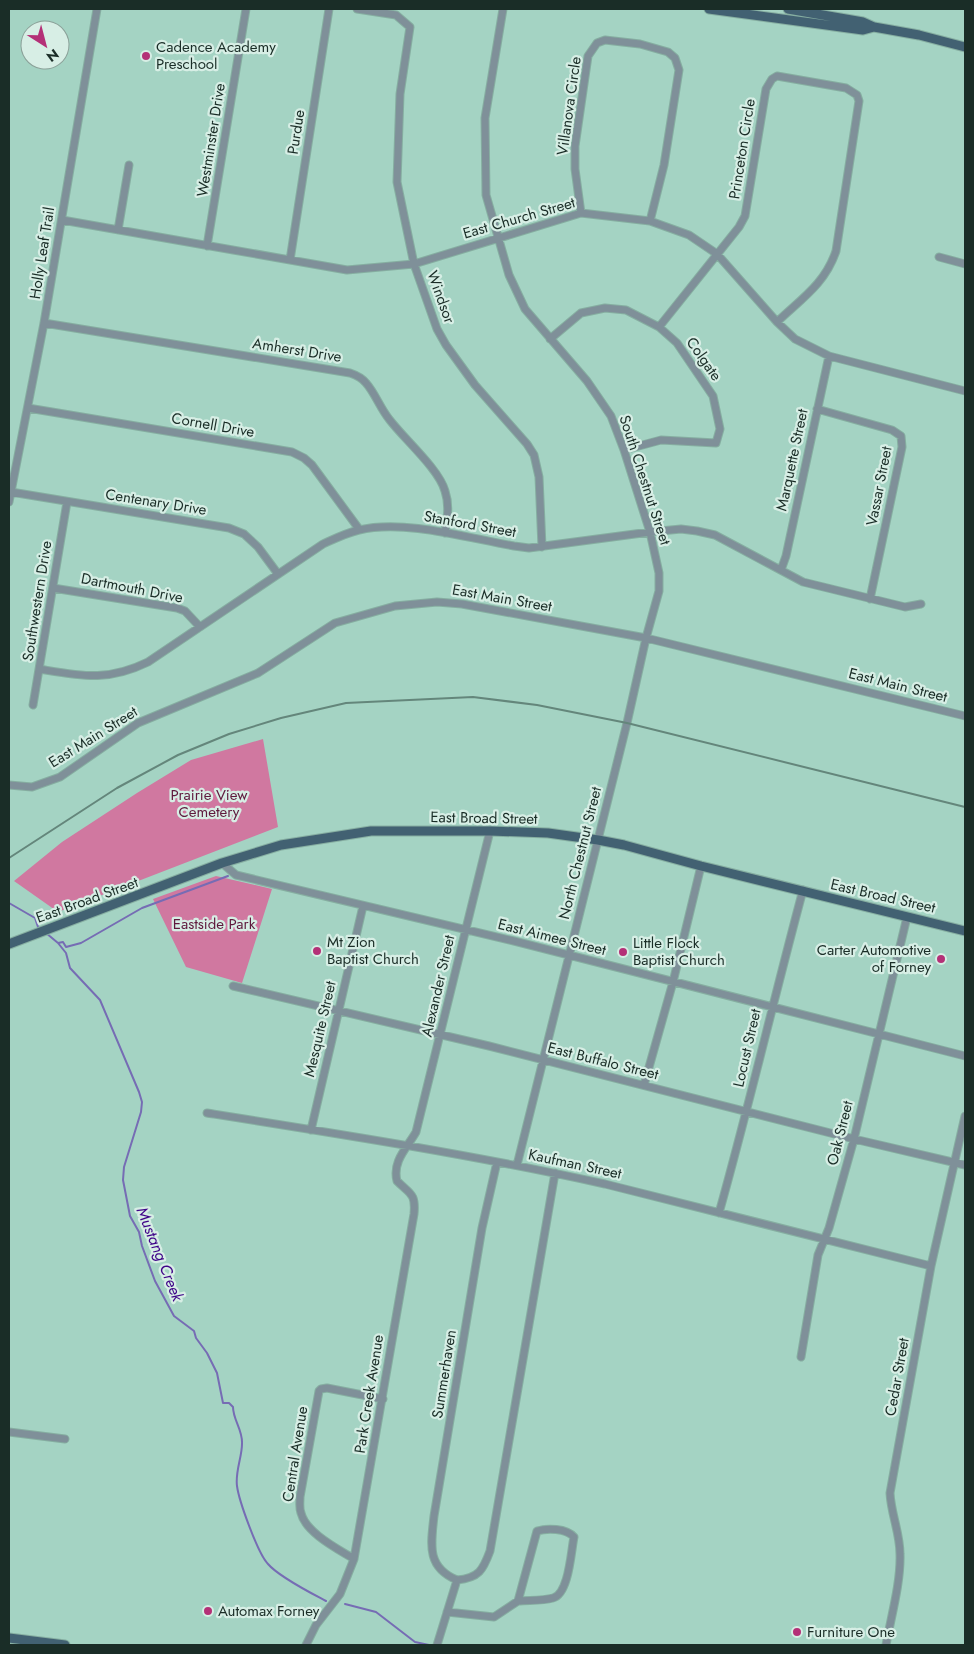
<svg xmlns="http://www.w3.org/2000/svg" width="974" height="1654" viewBox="0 0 974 1654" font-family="Jost,sans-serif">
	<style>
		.green { fill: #d078a0 }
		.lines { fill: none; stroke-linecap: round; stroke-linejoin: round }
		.stream { stroke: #766cb4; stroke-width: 2 }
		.minor-casing { stroke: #86aea1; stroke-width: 9 }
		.major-casing { stroke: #86aea1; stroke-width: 11 }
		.minor { stroke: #7f9099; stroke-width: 7 }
		.major { stroke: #426172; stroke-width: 9 }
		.rail { stroke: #64867b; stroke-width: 2 }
		.poi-dot { fill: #b43077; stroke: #d7eee5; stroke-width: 2 }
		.labels { text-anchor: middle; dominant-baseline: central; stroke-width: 4.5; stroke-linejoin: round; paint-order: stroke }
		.poi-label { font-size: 15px; fill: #1a2d27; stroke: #d7eee5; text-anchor: start }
		.street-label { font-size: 15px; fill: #1a2d27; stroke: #d7eee5 }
		.park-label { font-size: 15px; fill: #5f193d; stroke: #d7eee5 }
		.water-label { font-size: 16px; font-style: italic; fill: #3f0488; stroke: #d7eee5 }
	</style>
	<rect width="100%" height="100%" fill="#a4d3c3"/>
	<path class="green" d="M263,739l15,88 -220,85 -44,-31 48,-39 75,-49 54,-33z
		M216,876l56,13 -30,94 -56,-16 -33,-68z"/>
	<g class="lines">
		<path class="stream" d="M9,903l26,15 3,9 2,2
			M46,933l12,10 8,10 4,15 30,32 39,92 3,10 -1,10 -17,55 -1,13 7,36 9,16 3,14 13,35 19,35 20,15 2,7 11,15 10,20 6,30h6l4,4c0,13 10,23 9,37 0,13 -7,28 -5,42 2,15 21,68 31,78 11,13 43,29 58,37
			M58,943l5,-1 3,5 15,-4 61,-35 86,-32
			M345,1604l31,8 39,30 14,3"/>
		<g class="minor-casing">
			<path id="minor" d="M357,9l39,6 14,12 -10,67 -3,88 17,82 23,65 9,16 29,40 52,59 7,11 5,22 3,70
				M503,9l-18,109 1,77 23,80 16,34 62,72 24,35 13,34 26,82 9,41v18l-13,47 -19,85 -110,442
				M581,213l-6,-44v-23l13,-90 9,-13 8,-3 35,4 28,8 7,6 4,12 -15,95 -14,56
				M62,220l285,50 67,-6 167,-51 69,8 39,14 28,19 60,68 18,17 34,17 136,35
				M118,230l11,-65
				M207,246l39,-237
				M939,257l26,7
				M290,260l39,-251
				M44,323l306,50c6,2 12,5 16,10 9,10 14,25 23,36 15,20 50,50 56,72 5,15 2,28 0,42
				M659,327l80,-100 6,-11 21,-127 6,-10 5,-3 69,12 11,7 2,6 -23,150c-11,33 -35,48 -59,71
				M550,339l31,-26 24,-5 21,2 33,17 18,16 36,53 7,33 -4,14 -55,-3 -37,10
				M28,408l264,44 12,6 8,7 47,64
				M817,409l75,21 9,6 1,11 -32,152
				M11,492l218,36 15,6 14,13 20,27
				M9,502l35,-179 53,-314
				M781,570l5,-14 43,-200
				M53,588l124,20 8,3 15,16
				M39,669c43,7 68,13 109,-7l175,-118c11,-5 23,-11 36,-14 45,-11 109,8 155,16l15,2 121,-16 31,-3 16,2 18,4 88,47 102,25 16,-3
				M33,705l34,-203
				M9,785l23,2 28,-10 78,-54 120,-50 77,-50 60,-17 42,-4 25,2 184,34 319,78
				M222,863l14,12 278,66 451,115
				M233,986l256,60 365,93 111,26
				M644,1085l29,-103 28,-116
				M207,1113c133,21 267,42 398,71l326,82
				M311,1130l52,-224
				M719,1213c30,-107 55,-215 84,-323
				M801,1357l17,-102 11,-27 25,-89 53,-222
				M9,1432l56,7
				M354,1559c-16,-10 -48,-26 -53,-46 -2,-5 -1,-10 -1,-16l19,-106 2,-2 6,-1 56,11
				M457,1580c-31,-13 -26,-36 -23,-64l48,-288 15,-66
				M447,1612l47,5 24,-16 19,-70c10,-3 29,-3 37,6 -3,14 -5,57 -21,61 -11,3 -23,2 -35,3
				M306,1645l10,-20 24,-31 14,-35 60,-345c2,-21 -4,-20 -17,-33 -5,-20 10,-33 19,-49l74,-301
				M437,1645l20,-65c22,-2 26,-10 33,-29l65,-378
				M886,1645c5,-28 15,-63 14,-91 0,-21 -9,-40 -10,-61l41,-227 34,-150"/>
		</g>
		<g class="major-casing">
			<path id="major" d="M709,9l154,21 11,-3
				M788,9l75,13 11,5 45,8 46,12
				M9,944l213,-81 59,-18 90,-14h119l58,2 50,7 26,5 77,21 264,65
				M9,1638l56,7"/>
		</g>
		<use href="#minor" class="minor"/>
		<use href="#major" class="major"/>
		<path class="rail" d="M9,858l108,-70 61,-33 51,-21 52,-16 65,-15 127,-6 64,8 90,18 338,84"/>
	</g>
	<g class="poi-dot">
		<circle cx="146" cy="56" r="5"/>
		<circle cx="317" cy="951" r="5"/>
		<circle cx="623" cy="952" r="5"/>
		<circle cx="941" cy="959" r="5"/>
		<circle cx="208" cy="1611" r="5"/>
		<circle cx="797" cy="1632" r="5"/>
	</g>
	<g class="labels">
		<g class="poi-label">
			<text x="156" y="47">Cadence Academy<tspan x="156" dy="17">Preschool</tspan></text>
			<text x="327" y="942">Mt Zion<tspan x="327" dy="17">Baptist Church</tspan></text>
			<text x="633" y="943">Little Flock<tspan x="633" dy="17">Baptist Church</tspan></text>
			<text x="931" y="950" text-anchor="end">Carter Automotive<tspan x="931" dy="17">of Forney</tspan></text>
			<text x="218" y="1611">Automax Forney</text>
			<text x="807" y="1632">Furniture One</text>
		</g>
		<g class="street-label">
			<text transform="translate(569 106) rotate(-82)">Villanova Circle</text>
			<text transform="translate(296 132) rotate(-81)">Purdue</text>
			<text transform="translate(211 140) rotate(-81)">Westminster Drive</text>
			<text transform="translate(742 149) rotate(-81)">Princeton Circle</text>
			<text transform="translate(519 218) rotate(-16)">East Church Street</text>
			<text transform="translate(42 253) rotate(-81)">Holly Leaf Trail</text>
			<text transform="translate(441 297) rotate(70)">Windsor</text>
			<text transform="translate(297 350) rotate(9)">Amherst Drive</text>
			<text transform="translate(704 359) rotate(55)">Colgate</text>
			<text transform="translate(213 425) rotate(10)">Cornell Drive</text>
			<text transform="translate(792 460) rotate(-78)">Marquette Street</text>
			<text transform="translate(645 480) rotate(72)">South Chestnut Street</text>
			<text transform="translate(879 486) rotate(-79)">Vassar Street</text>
			<text transform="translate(156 502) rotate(9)">Centenary Drive</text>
			<text transform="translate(470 524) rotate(10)">Stanford Street</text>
			<text transform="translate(132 588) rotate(11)">Dartmouth Drive</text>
			<text transform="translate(502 598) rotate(10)">East Main Street</text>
			<text transform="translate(37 601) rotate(-81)">Southwestern Drive</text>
			<text transform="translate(898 685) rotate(14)">East Main Street</text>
			<text transform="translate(93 737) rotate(-32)">East Main Street</text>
			<text transform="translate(484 818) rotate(1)">East Broad Street</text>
			<text transform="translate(580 853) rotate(-76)">North Chestnut Street</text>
			<text transform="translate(883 896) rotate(13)">East Broad Street</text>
			<text transform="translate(87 900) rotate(-20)">East Broad Street</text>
			<text transform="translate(552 937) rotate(14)">East Aimee Street</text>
			<text transform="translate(438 986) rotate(-77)">Alexander Street</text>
			<text transform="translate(320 1029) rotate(-77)">Mesquite Street</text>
			<text transform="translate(747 1048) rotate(-77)">Locust Street</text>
			<text transform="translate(603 1061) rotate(14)">East Buffalo Street</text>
			<text transform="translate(840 1133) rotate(-76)">Oak Street</text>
			<text transform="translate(575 1164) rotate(12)">Kaufman Street</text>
			<text transform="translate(444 1374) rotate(-81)">Summerhaven</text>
			<text transform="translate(897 1377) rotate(-80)">Cedar Street</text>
			<text transform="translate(369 1394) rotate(-81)">Park Creek Avenue</text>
			<text transform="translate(295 1454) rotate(-81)">Central Avenue</text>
		</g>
		<g class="park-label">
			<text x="209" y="795">Prairie View<tspan x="209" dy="17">Cemetery</tspan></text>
			<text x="214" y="924">Eastside Park</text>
		</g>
		<g class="water-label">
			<text transform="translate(160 1254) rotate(68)">Mustang Creek</text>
		</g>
	</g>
	<rect width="974" height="1654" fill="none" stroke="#1a2d27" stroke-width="20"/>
	<g transform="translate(45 45) rotate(144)"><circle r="24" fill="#d7eee5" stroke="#8ba199"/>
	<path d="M0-4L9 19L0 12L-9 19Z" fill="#b43077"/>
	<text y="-8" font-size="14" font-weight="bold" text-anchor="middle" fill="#1a2d27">N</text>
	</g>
</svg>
